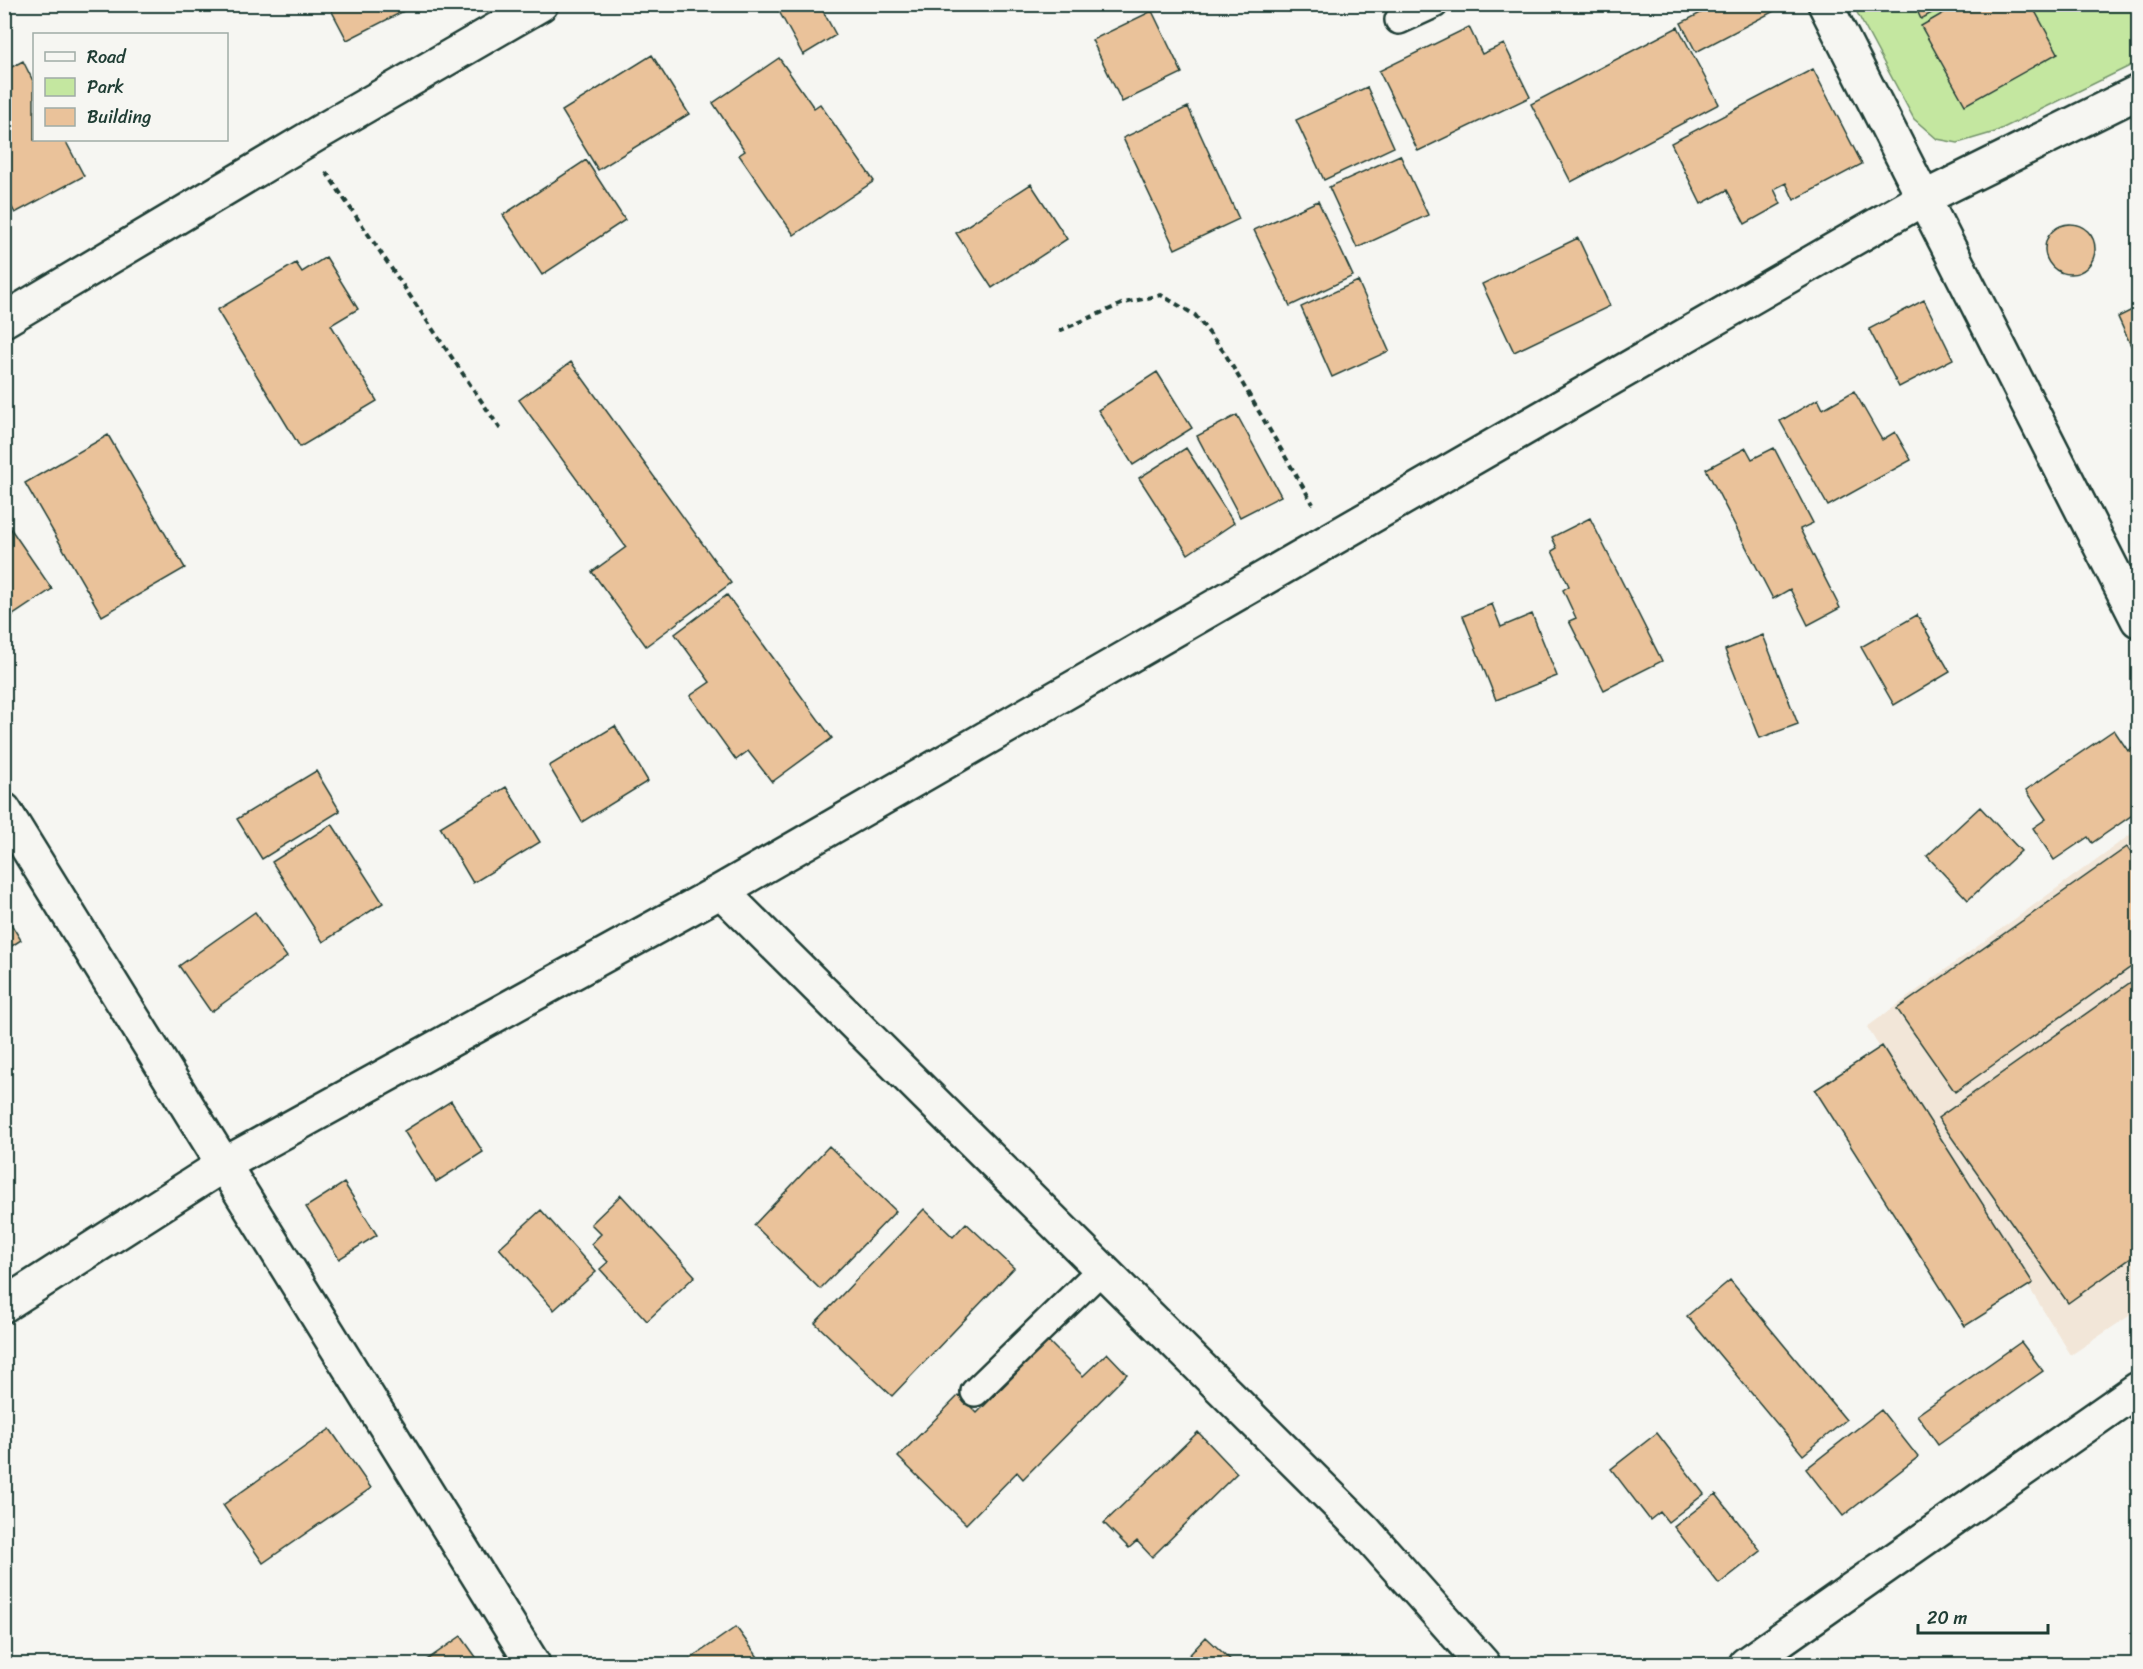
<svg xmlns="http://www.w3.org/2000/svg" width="2143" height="1669" viewBox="0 0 2143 1669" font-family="Sriracha,sans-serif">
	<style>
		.built { fill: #f2e6d8 }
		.green { fill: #c4e7a0; stroke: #72926a; stroke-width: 1.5 }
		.building { fill: #eac29a; stroke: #1f3d34; stroke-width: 1.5 }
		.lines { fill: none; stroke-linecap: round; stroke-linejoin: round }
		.service-casing { stroke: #1f3d34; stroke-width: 32 }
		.minor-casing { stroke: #1f3d34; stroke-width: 38 }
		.path { stroke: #1f3d34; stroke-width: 4; stroke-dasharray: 6 4.5; stroke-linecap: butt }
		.service { stroke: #f6f6f2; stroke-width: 27 }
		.minor { stroke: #f6f6f2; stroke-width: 33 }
	</style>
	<rect width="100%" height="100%" fill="#f6f6f2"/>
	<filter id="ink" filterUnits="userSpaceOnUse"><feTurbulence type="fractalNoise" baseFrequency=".0167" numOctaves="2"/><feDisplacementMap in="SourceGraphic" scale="12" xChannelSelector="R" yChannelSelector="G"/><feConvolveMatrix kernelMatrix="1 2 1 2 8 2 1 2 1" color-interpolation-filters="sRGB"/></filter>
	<g filter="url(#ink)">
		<path class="built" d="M2138,829v481l-67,45 -204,-328z"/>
		<path class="green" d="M1853,5h285v57l-143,70 -37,11 -21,-4 -23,-20z"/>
		<path class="building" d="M328,4h72l4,7 -57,29z
			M775,4h44l17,31 -33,20z
			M1718,4h60l2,4 -84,44 -15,-29z
			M1914,4h34l-27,15z
			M1959,4h72l27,49 -93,52 -44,-79z
			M1152,11l30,62 -60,29 -30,-62z
			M1469,27l13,27 22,-10 26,53 -112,54 -39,-80z
			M1678,27l41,77 -148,78 -40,-78z
			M652,55l37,59 -91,56 -36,-59z
			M779,58l35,50 6,-4 54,77 -80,54 -55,-80 6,-4 -32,-48z
			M23,61l11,22v57h31l19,36 -69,37 -11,-20v-122z
			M1813,69l49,95 -68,36 -8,-17 -12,6 7,15 -36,20 -18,-34 -26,14 -30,-61z
			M1367,87l27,60 -70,33 -28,-60z
			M1188,107l51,112 -64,30 -52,-111z
			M1400,155l28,60 -71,33 -28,-61z
			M586,160l39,60 -83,55 -39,-60z
			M1031,184l36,55 -75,49 -36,-55z
			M1318,201l35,75 -63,30 -36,-76z
			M2045 249a25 25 0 1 1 50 0a25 25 0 1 1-50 0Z
			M1578,238l32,68 -96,46 -32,-68z
			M326,257l32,52 -27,16 46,76 -77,46 -83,-137 79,-47 6,9z
			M1358,281l31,70 -57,26 -31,-70z
			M1924,300l29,59 -54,28 -30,-58z
			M2138,307v41l-5,2 -15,-33z
			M571,362l160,221 -85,63 -54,-74 34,-25 -107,-147z
			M1157,372l35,56 -59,37 -35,-55z
			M1854,391l28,49 13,-8 16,28 -83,46 -48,-85 38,-22 5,10z
			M1237,415l44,81 -41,21 -43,-81z
			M108,435l77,133 -83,48 -77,-133z
			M1186,448l48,75 -46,31 -49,-76z
			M1746,448l6,11 22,-11 39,75 -13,6 40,79 -32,17 -18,-36 -17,10 -67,-130z
			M1590,518l72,143 -58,29 -35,-69 7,-3 -13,-28 6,-4 -17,-35 5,-3 -5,-11z
			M4,519l48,70 -48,32z
			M727,595l105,143 -60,44 -24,-31 -12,9 -46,-64 20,-14 -35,-48z
			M1492,604l9,23 31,-13 25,62 -61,24 -33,-84z
			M1917,615l33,57 -56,33 -33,-58z
			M1763,635l35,89 -38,14 -35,-88z
			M615,726l33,55 -66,41 -33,-56z
			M2114,730l14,21 10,-8v68l-46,32 -4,-6 -34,23 -21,-32 13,-9 -20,-29z
			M316,771l24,40 -78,48 -25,-40z
			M506,787l34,55 -67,41 -33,-56z
			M1980,807l41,44 -53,49 -41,-44z
			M332,824l51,79 -60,39 -51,-80z
			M2127,847l11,16v99l-183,130 -58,-83z
			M255,912l32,45 -76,55 -32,-46z
			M4,913l17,27 -17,11z
			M2138,977v276l-70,50 -130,-185z
			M1882,1046l151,237 -68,43 -150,-236z
			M451,1101l32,51 -47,30 -32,-51z
			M829,1146l67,65 -76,78 -66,-64z
			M344,1183l33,52 -38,24 -33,-52z
			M621,1195l74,81 -48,45 -47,-52 8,-7 -17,-18 10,-10 -10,-10z
			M924,1209l29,28 13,-14 48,45 -122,128 -77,-73z
			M541,1210l55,62 -42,38 -55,-62z
			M1730,1280l116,140 -43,35 -116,-139z
			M1048,1341l35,35 24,-23 20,21 -104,105 -6,-7 -51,52 -68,-67 61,-62 18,18z
			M2021,1342l22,29 -105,74 -21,-30z
			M1881,1410l37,47 -75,59 -37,-47z
			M330,1429l41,59 -108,75 -40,-58z
			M1198,1432l39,41 -85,84 -15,-16 -8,7 -25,-25z
			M1657,1433l47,61 -36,28 -8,-10 -10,8 -39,-51z
			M1716,1494l45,57 -42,33 -45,-57z
			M736,1627l27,37h-80z
			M461,1636l20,28h-60z
			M1206,1637l29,27h-54z"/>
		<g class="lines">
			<g class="service-casing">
				<path id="service" d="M1399,20l35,-16
					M975,1392l127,-123"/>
			</g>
			<g class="minor-casing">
				<path id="minor" d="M1825,4l313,616
					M4,320l316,-188 221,-128
					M4,810l529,854
					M721,891l644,640 118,133
					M4,1305l219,-140 498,-274 1203,-693 214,-106
					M1746,1664l392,-275"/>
			</g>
			<path class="path" d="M326,172l175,258
				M1059,331l65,-28 37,-8 34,20 29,37 89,152"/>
			<use href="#service" class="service"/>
			<use href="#minor" class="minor"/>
		</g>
	</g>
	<rect width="2143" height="1669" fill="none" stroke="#f6f6f2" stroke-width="24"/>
	<rect x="12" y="12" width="2119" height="1645" fill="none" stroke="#1f3d34" stroke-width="2" filter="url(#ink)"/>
	<rect x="33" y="33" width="195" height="108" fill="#f6f6f2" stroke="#a0aca6" stroke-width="1.5"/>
	<rect x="45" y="52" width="30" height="9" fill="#f6f6f2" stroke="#a0aca6" stroke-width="1.5"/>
	<text x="87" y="63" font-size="18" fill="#1f3d34">Road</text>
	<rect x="45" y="78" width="30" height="18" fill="#c4e7a0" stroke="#a0aca6" stroke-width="1.5"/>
	<text x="87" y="93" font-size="18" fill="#1f3d34">Park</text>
	<rect x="45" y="108" width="30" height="18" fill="#eac29a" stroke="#a0aca6" stroke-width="1.5"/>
	<text x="87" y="123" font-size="18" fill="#1f3d34">Building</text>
	<path d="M1918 1624v9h130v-9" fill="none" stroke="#1f3d34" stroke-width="3"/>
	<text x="1927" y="1624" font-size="18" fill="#1f3d34" stroke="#f6f6f2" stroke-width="4.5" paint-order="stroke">20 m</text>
</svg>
